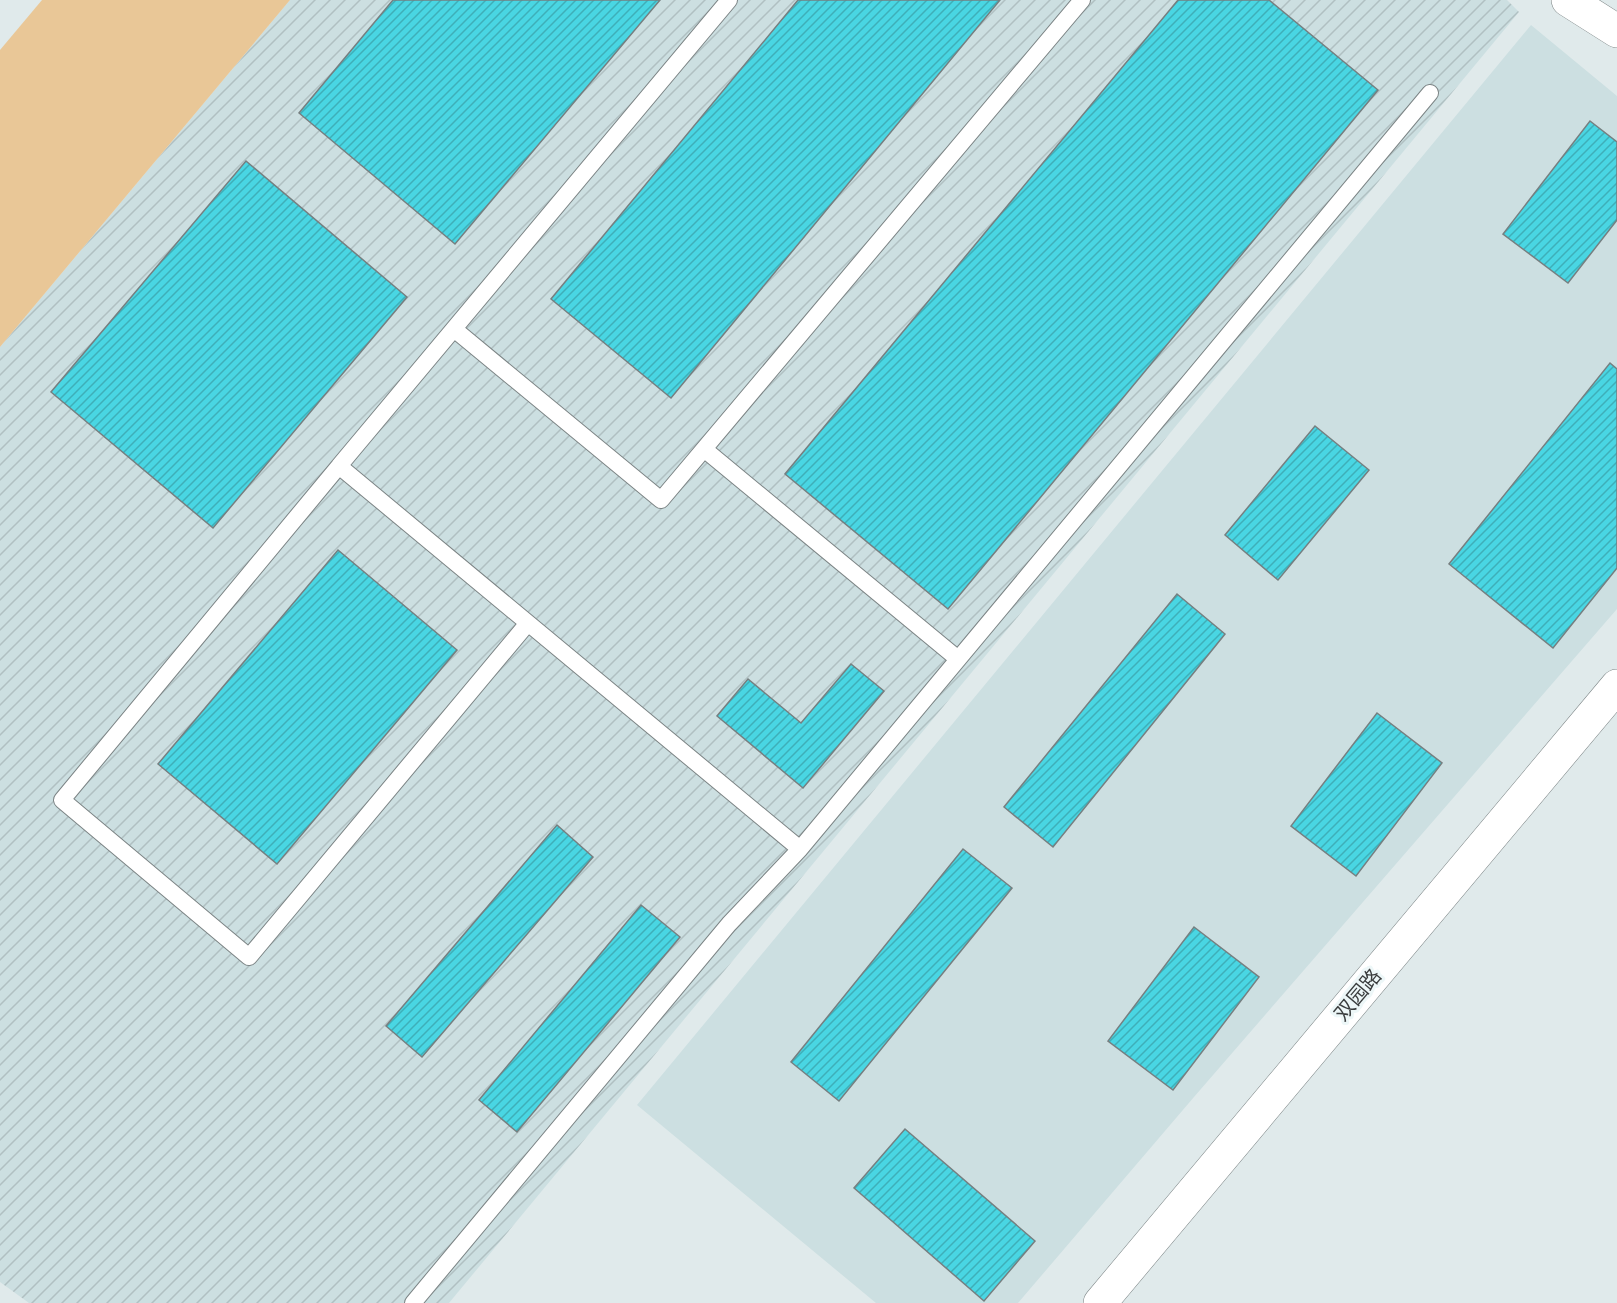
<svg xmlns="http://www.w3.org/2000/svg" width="1617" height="1303" viewBox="0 0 1617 1303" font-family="Karla,'Noto Sans SC',sans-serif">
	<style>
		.built { fill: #ccdfe1 }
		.industrial { fill: url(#industrial-furrows) }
		.park { fill: #e9c797 }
		.building { fill: url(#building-hatch); stroke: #767f80; stroke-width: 1.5 }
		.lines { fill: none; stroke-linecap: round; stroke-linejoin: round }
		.lane-casing { stroke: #7c8485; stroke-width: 18 }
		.secondary-casing { stroke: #7c8485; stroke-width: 34 }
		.lane { stroke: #fff; stroke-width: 16 }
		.secondary { stroke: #fff; stroke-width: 33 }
		.labels { text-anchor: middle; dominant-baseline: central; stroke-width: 6; stroke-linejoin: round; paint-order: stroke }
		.street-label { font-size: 20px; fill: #3a3d3e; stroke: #edf7f8 }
	</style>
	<defs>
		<pattern id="industrial-furrows" width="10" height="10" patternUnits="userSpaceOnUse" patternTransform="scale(1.5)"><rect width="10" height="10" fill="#ccdfe1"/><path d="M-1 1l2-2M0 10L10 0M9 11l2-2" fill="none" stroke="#b0c0c2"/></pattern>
		<pattern id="building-hatch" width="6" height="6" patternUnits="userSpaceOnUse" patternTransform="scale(1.5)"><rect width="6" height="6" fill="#49d6e3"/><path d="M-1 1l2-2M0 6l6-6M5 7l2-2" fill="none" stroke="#3eafb9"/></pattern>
	</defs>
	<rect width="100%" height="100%" fill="#e0eaeb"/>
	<path class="built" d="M1531,25l86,71v513l-423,488 -176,206h-142l-239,-198z"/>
	<path class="industrial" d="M290,0h1217l12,12 -1070,1291h-420l-29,-21v-935z"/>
	<path class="park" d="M42,0h248l-290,347v-297z"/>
	<path class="building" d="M393,0h267l-205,244 -156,-131z
		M798,0h202l-329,398 -120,-99z
		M1178,0h91l109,90 -430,519 -163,-135z
		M1590,121l27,21v78l-49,63 -65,-49z
		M246,161l161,136 -194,231 -162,-136z
		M1610,363l7,6v199l-64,80 -104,-84z
		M1315,426l54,44 -91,110 -53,-45z
		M338,550l119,100 -180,214 -119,-100z
		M1177,594l48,40 -172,213 -49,-40z
		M851,664l33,27 -81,97 -86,-72 31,-37 53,44z
		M1377,713l65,50 -86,113 -65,-50z
		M557,825l36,32 -171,200 -36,-31z
		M963,849l49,39 -173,213 -48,-39z
		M641,905l39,32 -163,195 -38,-32z
		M1194,927l65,50 -86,113 -65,-49z
		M905,1129l130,112 -51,60 -130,-113z"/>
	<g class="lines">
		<g class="lane-casing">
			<path id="lane" d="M454,329l207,171 421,-500
				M704,449l254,210
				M339,466l390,-466
				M528,623l-279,334 -187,-157 277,-334 461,383 630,-756
				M413,1303l316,-379 71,-75"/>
		</g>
		<g class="secondary-casing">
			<path id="secondary" d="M1568,0l49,31
				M1100,1303l517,-617"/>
		</g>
		<use href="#lane" class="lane"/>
		<use href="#secondary" class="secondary"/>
	</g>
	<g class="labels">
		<g class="street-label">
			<text transform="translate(1358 995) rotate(-50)">双园路</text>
		</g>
	</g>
</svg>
